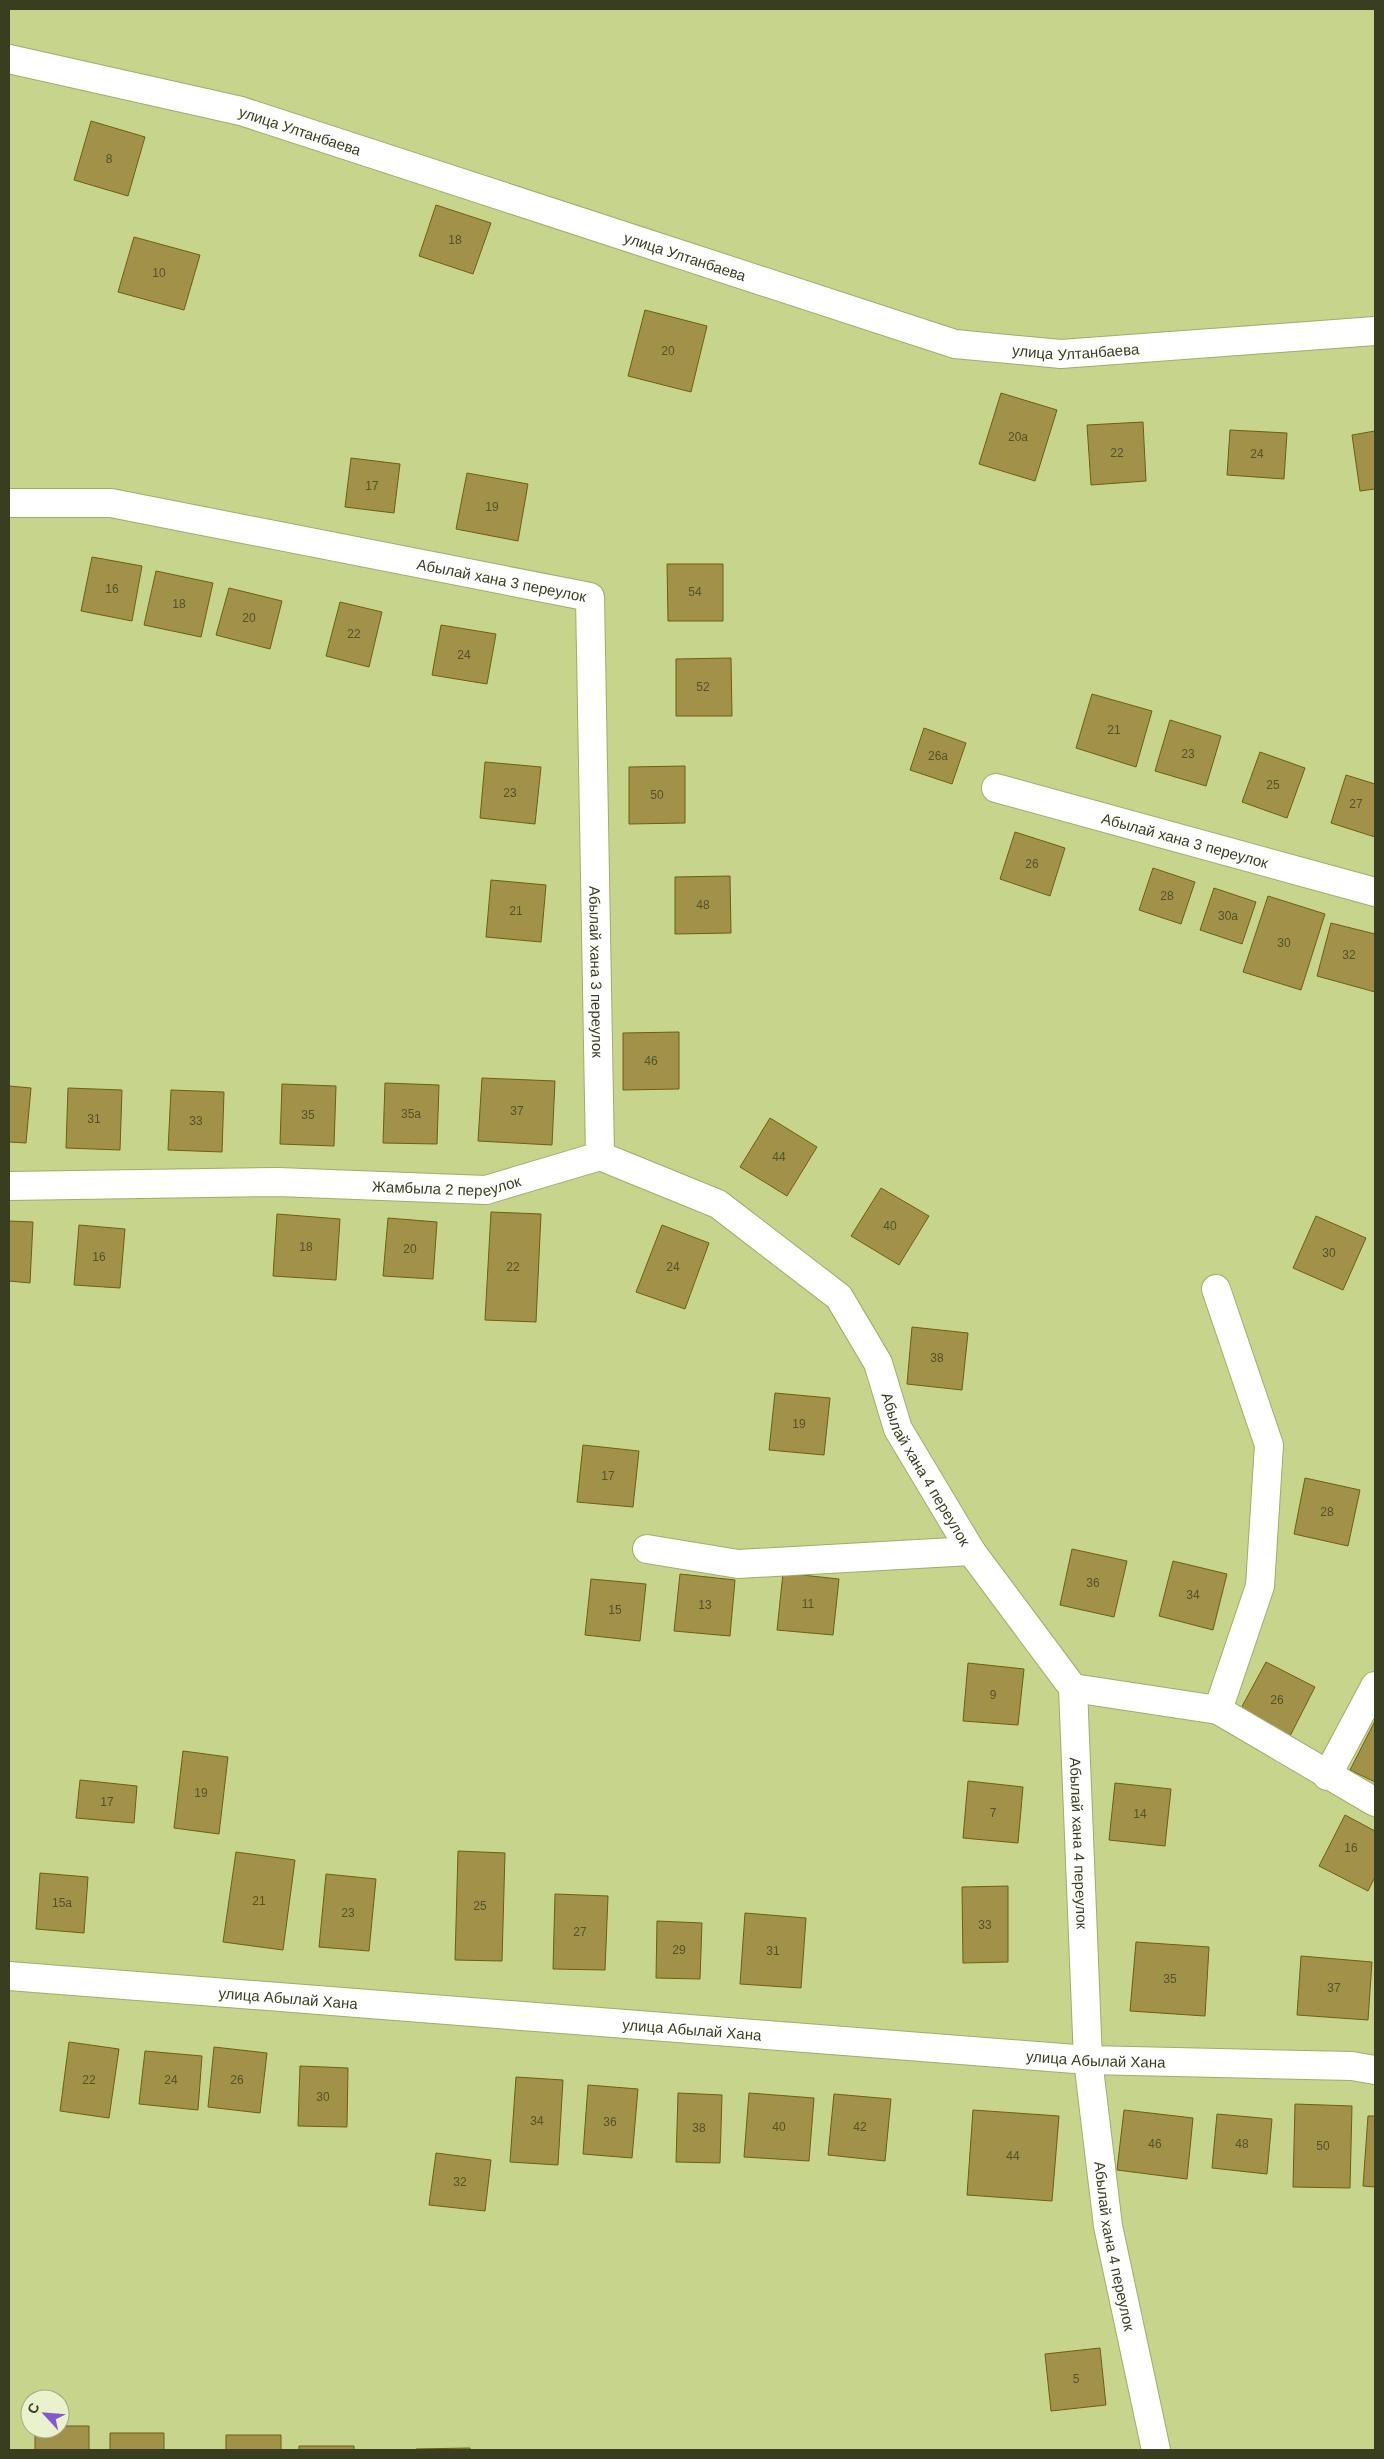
<svg xmlns="http://www.w3.org/2000/svg" width="1384" height="2459" viewBox="0 0 1384 2459" font-family="Helvetica,sans-serif">
	<style>
		.building { fill: #a19149; stroke: #6f5f0e }
		.lines { fill: none; stroke-linecap: round; stroke-linejoin: round }
		.minor-casing { stroke: #a0ad67; stroke-width: 30 }
		.minor { stroke: #fff; stroke-width: 28 }
		.labels { text-anchor: middle; dominant-baseline: central; stroke-width: 5; stroke-linejoin: round; paint-order: stroke }
		.number-label { font-size: 12px; fill: #53532a }
		.street-label { font-size: 15px; fill: #393e20; stroke: #e9f1cd }
	</style>
	<rect width="100%" height="100%" fill="#c6d48c"/>
	<path class="building" d="M91,121l54,16 -17,59 -54,-16z
		M436,205l55,18 -18,51 -54,-18z
		M134,237l66,18 -16,55 -66,-18z
		M645,310l62,16 -16,66 -63,-16z
		M1001,393l56,17 -22,71 -56,-17z
		M1143,422l3,59 -55,4 -4,-60z
		M1230,430l57,3 -3,46 -57,-4z
		M1375,431v58l-15,2 -8,-56z
		M351,458l49,6 -6,49 -49,-6z
		M467,473l61,11 -10,57 -62,-12z
		M92,557l50,9 -10,55 -51,-10z
		M667,564h56v57h-55z
		M156,571l57,12 -12,54 -57,-12z
		M229,588l53,13 -12,48 -54,-14z
		M340,602l42,10 -13,55 -43,-11z
		M441,625l55,9 -9,50 -55,-9z
		M731,658l1,58h-56v-57z
		M1092,694l60,17 -16,56 -60,-19z
		M1170,720l51,16 -15,50 -51,-15z
		M924,728l42,15 -14,41 -42,-14z
		M1260,752l45,16 -18,50 -45,-16z
		M485,762l56,5 -6,57 -55,-6z
		M685,766v57l-56,1v-57z
		M1346,775l29,9v53l-44,-14z
		M1015,832l50,16 -15,48 -50,-17z
		M1153,868l42,14 -14,42 -42,-14z
		M730,876l1,57 -56,1v-57z
		M491,880l55,5 -5,57 -55,-5z
		M1214,888l42,14 -14,42 -42,-14z
		M1268,896l57,18 -24,76 -58,-18z
		M1331,923l44,11v58l-58,-16z
		M679,1032v57l-56,1v-57z
		M482,1078l73,3 -3,64 -74,-4z
		M385,1083l54,2 -2,59 -54,-1z
		M282,1084l54,2 -2,60 -54,-2z
		M9,1086l22,2 -5,55 -17,-1z
		M68,1088l54,2 -2,60 -54,-2z
		M171,1090l53,2 -2,60 -54,-2z
		M770,1118l47,29 -30,49 -47,-29z
		M881,1188l48,28 -30,49 -48,-29z
		M491,1212l50,2 -5,108 -51,-2z
		M277,1214l63,5 -4,61 -63,-4z
		M1316,1216l50,22 -23,52 -50,-22z
		M388,1218l49,4 -4,57 -50,-3z
		M9,1221l24,1 -3,61 -21,-2z
		M79,1225l46,4 -5,59 -46,-3z
		M662,1225l47,18 -24,66 -49,-17z
		M912,1327l56,6 -6,57 -55,-6z
		M775,1393l55,5 -6,57 -55,-5z
		M583,1445l56,6 -6,56 -56,-5z
		M1305,1478l55,12 -12,56 -54,-12z
		M1072,1549l55,12 -13,56 -54,-12z
		M1173,1561l54,13 -14,56 -54,-14z
		M783,1573l56,6 -6,56 -56,-5z
		M680,1574l55,6 -5,56 -56,-5z
		M591,1579l55,5 -6,57 -55,-6z
		M1266,1662l49,25 -26,51 -50,-26z
		M968,1663l56,6 -6,56 -55,-4z
		M1375,1721v61l-25,-12z
		M183,1751l45,6 -9,77 -45,-6z
		M80,1780l57,6 -3,37 -58,-5z
		M968,1781l55,6 -5,56 -55,-5z
		M1115,1783l56,6 -6,57 -56,-6z
		M1345,1815l30,16v46l-7,14 -49,-25z
		M458,1851l47,2 -3,108 -47,-1z
		M236,1852l59,8 -12,90 -60,-8z
		M40,1873l48,4 -4,56 -48,-4z
		M326,1874l50,5 -7,72 -50,-4z
		M1008,1886v76l-45,1 -1,-76z
		M555,1894l53,2 -3,74 -52,-1z
		M745,1913l61,5 -5,70 -61,-4z
		M657,1921l45,2 -2,56 -44,-1z
		M1136,1942l73,5 -4,69 -75,-5z
		M1301,1956l71,6 -4,58 -71,-5z
		M69,2042l50,7 -10,69 -49,-7z
		M214,2047l53,6 -7,60 -52,-6z
		M145,2051l57,5 -4,54 -59,-6z
		M300,2066l48,2 -1,59 -49,-1z
		M516,2077l47,3 -5,85 -48,-3z
		M588,2085l50,4 -6,69 -49,-4z
		M678,2093l44,2 -2,68 -44,-1z
		M749,2093l65,5 -5,63 -65,-4z
		M834,2094l57,5 -6,62 -57,-6z
		M1295,2104l57,2 -2,82 -57,-1z
		M973,2110l86,6 -7,85 -85,-6z
		M1124,2110l69,8 -6,61 -70,-9z
		M1217,2114l55,5 -5,55 -55,-6z
		M1368,2116h7v71l-12,-1z
		M436,2153l55,7 -6,51 -56,-6z
		M1100,2348l6,57 -55,6 -6,-57z
		M60,2426h29v24h-54v-21h25z
		M110,2433h54v17h-54z
		M226,2435h55v15h-55z
		M299,2446h55v4h-55z
		M470,2448v2h-54v-1z"/>
	<g class="lines">
		<g class="minor-casing">
			<g id="minor">
				<path id="s1" d="M9,59l232,52 714,233 106,10 314,-23"/>
				<path id="s2" d="M9,503h102l479,94 10,559"/>
				<path id="s3" d="M996,788l379,104"/>
				<path id="s4" d="M9,1186l269,-4 208,8 114,-34 118,48 121,93 39,66 20,66 73,122 102,137 15,372 20,166 48,224"/>
				<path d="M1216,1289l53,156 -9,141 -42,124"/>
				<path d="M647,1549l91,15 233,-13"/>
				<path d="M1073,1688l145,22 157,92"/>
				<path d="M1327,1776l48,-90"/>
				<path id="s5" d="M9,1976l1079,84 264,6 23,4"/>
			</g>
		</g>
		<use href="#minor" class="minor"/>
	</g>
	<g class="labels">
		<g class="number-label">
			<text x="109" y="159">8</text>
			<text x="455" y="240">18</text>
			<text x="159" y="273">10</text>
			<text x="668" y="351">20</text>
			<text x="1018" y="437">20a</text>
			<text x="1117" y="453">22</text>
			<text x="1257" y="454">24</text>
			<text x="372" y="486">17</text>
			<text x="492" y="507">19</text>
			<text x="112" y="589">16</text>
			<text x="695" y="592">54</text>
			<text x="179" y="604">18</text>
			<text x="249" y="618">20</text>
			<text x="354" y="634">22</text>
			<text x="464" y="655">24</text>
			<text x="703" y="687">52</text>
			<text x="1114" y="730">21</text>
			<text x="1188" y="754">23</text>
			<text x="938" y="756">26а</text>
			<text x="1273" y="785">25</text>
			<text x="510" y="793">23</text>
			<text x="657" y="795">50</text>
			<text x="1356" y="804">27</text>
			<text x="1032" y="864">26</text>
			<text x="1167" y="896">28</text>
			<text x="703" y="905">48</text>
			<text x="516" y="911">21</text>
			<text x="1228" y="916">30а</text>
			<text x="1284" y="943">30</text>
			<text x="1349" y="955">32</text>
			<text x="651" y="1061">46</text>
			<text x="517" y="1111">37</text>
			<text x="411" y="1114">35a</text>
			<text x="308" y="1115">35</text>
			<text x="94" y="1119">31</text>
			<text x="196" y="1121">33</text>
			<text x="779" y="1157">44</text>
			<text x="890" y="1226">40</text>
			<text x="306" y="1247">18</text>
			<text x="410" y="1249">20</text>
			<text x="1329" y="1253">30</text>
			<text x="99" y="1257">16</text>
			<text x="513" y="1267">22</text>
			<text x="673" y="1267">24</text>
			<text x="937" y="1358">38</text>
			<text x="799" y="1424">19</text>
			<text x="608" y="1476">17</text>
			<text x="1327" y="1512">28</text>
			<text x="1093" y="1583">36</text>
			<text x="1193" y="1595">34</text>
			<text x="808" y="1604">11</text>
			<text x="705" y="1605">13</text>
			<text x="615" y="1610">15</text>
			<text x="993" y="1695">9</text>
			<text x="1277" y="1700">26</text>
			<text x="201" y="1793">19</text>
			<text x="107" y="1802">17</text>
			<text x="993" y="1813">7</text>
			<text x="1140" y="1814">14</text>
			<text x="1351" y="1848">16</text>
			<text x="259" y="1901">21</text>
			<text x="62" y="1903">15a</text>
			<text x="480" y="1906">25</text>
			<text x="348" y="1913">23</text>
			<text x="985" y="1925">33</text>
			<text x="580" y="1932">27</text>
			<text x="679" y="1950">29</text>
			<text x="773" y="1951">31</text>
			<text x="1170" y="1979">35</text>
			<text x="1334" y="1988">37</text>
			<text x="89" y="2080">22</text>
			<text x="171" y="2080">24</text>
			<text x="237" y="2080">26</text>
			<text x="323" y="2097">30</text>
			<text x="537" y="2121">34</text>
			<text x="610" y="2122">36</text>
			<text x="779" y="2127">40</text>
			<text x="860" y="2127">42</text>
			<text x="699" y="2128">38</text>
			<text x="1155" y="2144">46</text>
			<text x="1242" y="2144">48</text>
			<text x="1323" y="2146">50</text>
			<text x="1013" y="2156">44</text>
			<text x="460" y="2182">32</text>
			<text x="1076" y="2379">5</text>
		</g>
		<g class="street-label">
			<text stroke="none"><textPath href="#s1" startOffset="300">улица Ултанбаева</textPath></text>
			<text stroke="none"><textPath href="#s1" startOffset="705">улица Ултанбаева</textPath></text>
			<text stroke="none"><textPath href="#s1" startOffset="1110">улица Ултанбаева</textPath></text>
			<text stroke="none"><textPath href="#s2" startOffset="500">Абылай хана 3 переулок</textPath></text>
			<text stroke="none"><textPath href="#s3" startOffset="196">Абылай хана 3 переулок</textPath></text>
			<text stroke="none"><textPath href="#s2" startOffset="965">Абылай хана 3 переулок</textPath></text>
			<text stroke="none"><textPath href="#s4" startOffset="438">Жамбыла 2 переулок</textPath></text>
			<text stroke="none"><textPath href="#s4" startOffset="1070">Абылай хана 4 переулок</textPath></text>
			<text stroke="none"><textPath href="#s4" startOffset="1490">Абылай хана 4 переулок</textPath></text>
			<text stroke="none"><textPath href="#s5" startOffset="280">улица Абылай Хана</textPath></text>
			<text stroke="none"><textPath href="#s5" startOffset="685">улица Абылай Хана</textPath></text>
			<text stroke="none"><textPath href="#s5" startOffset="1090">улица Абылай Хана</textPath></text>
			<text stroke="none"><textPath href="#s4" startOffset="1895">Абылай хана 4 переулок</textPath></text>
		</g>
	</g>
	<rect width="1384" height="2459" fill="none" stroke="#393e20" stroke-width="20"/>
	<g transform="translate(45 2414) rotate(296)"><circle r="24" fill="#e9f1cd" stroke="#a3a988"/>
	<path d="M0-4L9 19L0 12L-9 19Z" fill="#8458d1"/>
	<text y="-8" font-size="14" font-weight="bold" text-anchor="middle" fill="#393e20">С</text>
	</g>
</svg>
